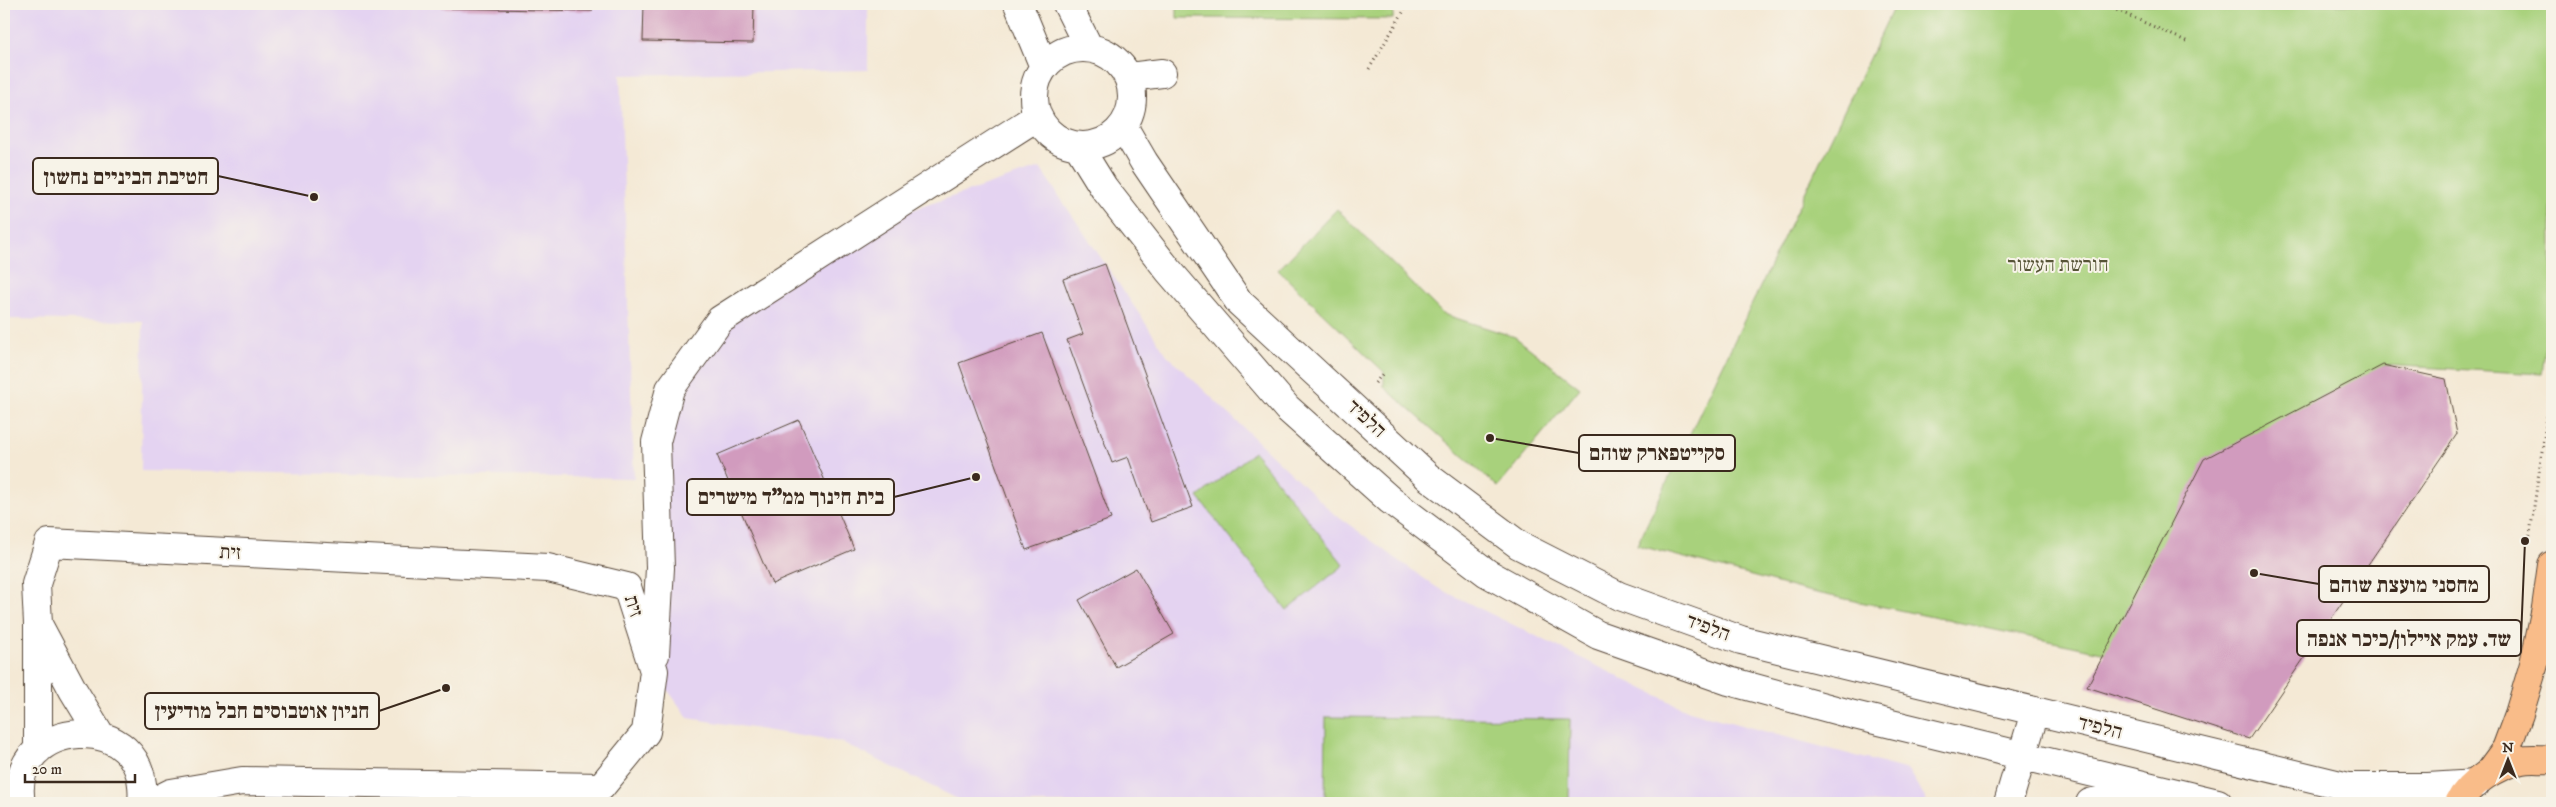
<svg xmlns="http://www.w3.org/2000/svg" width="2556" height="807" viewBox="0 0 2556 807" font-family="'IM FELL DW Pica','Frank Ruhl Libre',serif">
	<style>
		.built { fill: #e4d3f1 }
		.park { fill: #a8d17c; stroke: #727e4d }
		.building { fill: #d19bbe }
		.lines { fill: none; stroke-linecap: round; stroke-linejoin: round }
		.minor-casing { stroke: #574739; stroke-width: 30 }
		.major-casing { stroke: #574739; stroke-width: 30 }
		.path { stroke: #574739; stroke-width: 3; stroke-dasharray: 1 4; stroke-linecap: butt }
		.minor { stroke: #fff; stroke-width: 28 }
		.major { stroke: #f9bc89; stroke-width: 28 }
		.labels { text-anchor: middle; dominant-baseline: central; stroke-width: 4; stroke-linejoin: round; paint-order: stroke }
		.park-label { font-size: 20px; fill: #565436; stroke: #f7f3e8 }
		.street-label { font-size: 20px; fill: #3b2a1e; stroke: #f7f3e8 }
		.leader { fill: none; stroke: #3b2a1e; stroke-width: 2 }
		.callout-dot { fill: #3b2a1e; stroke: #f7f3e8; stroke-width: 2 }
		.callout { fill: #f7f3e8; stroke: #3b2a1e; stroke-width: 2 }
		.callout-label { font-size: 21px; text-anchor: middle; font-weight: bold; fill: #3b2a1e }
	</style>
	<rect width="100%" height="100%" fill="#f7f3e8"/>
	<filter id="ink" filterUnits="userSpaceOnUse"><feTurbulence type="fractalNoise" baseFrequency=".02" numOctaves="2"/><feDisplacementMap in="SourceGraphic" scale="10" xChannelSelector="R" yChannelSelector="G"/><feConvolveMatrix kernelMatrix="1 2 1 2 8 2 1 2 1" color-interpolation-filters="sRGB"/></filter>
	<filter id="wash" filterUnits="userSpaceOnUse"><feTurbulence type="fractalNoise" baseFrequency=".0096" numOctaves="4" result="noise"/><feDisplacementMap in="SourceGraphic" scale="20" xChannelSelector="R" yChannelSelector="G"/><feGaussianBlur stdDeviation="1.12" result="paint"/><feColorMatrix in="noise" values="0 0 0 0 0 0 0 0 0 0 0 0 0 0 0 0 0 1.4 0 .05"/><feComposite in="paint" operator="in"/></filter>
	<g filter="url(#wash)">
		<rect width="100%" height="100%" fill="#f4e9d5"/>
		<path class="built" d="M4,4h864v66l-248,5 14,403 -493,-7 2,-150 -139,-2z
			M1040,168l127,187 166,158 103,74 253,124 219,59 20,33h-962l-125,-61 -153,-24 -34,-47 2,-229 64,-122 149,-96z"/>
		<path class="park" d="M1177,4h216v15l-216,-1z
			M1895,4h657v288l-10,82 -159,-9 -262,291 -314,-65 -170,-46z
			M1337,209l106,105 72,23 65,51 -82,99 -114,-100v-15l-106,-102z
			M1254,452l90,113 -57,45 -89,-113z
			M1326,717l244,2 -1,84h-244z"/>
		<g id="blocks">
			<path class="building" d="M442,4h150v7l-150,-3z
				M644,4h110l-1,39 -110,-2z
				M1105,264l88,243 -42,15 -23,-65 -16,6 -45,-123 16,-6 -20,-55z
				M1042,333l69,186 -85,31 -67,-187z
				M2383,365l63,14 11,55 -208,305 -162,-52 117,-228z
				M799,420l55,129 -82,35 -55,-129z
				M1136,568l38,66 -58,33 -37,-67z"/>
		</g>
	</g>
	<g filter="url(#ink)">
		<use href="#blocks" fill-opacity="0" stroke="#574739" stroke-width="1"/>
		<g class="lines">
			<g class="minor-casing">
				<path id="minor" d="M1018,4l26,63
					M1067,4l22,44
					M1034 97a49 49 0 1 1 98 0a49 49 0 1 1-98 0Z
					M1129,77l33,-4
					M1123,126l21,36 95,140 189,175 91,68 100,51 122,44 608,147h79l48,-3
					M1078,146l26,42 65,83 118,137 103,92 97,73 111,62 131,46 121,33 368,89
					M40,628l33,62 28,46
					M655,655l5,-87 -4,-126 14,-53 50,-69 318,-204
					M38,750v-126l-2,-40 13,-41 499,25 79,19 27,84 -8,61 -45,55 -359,-6 -71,12 -20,10
					M21,803c-16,-86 131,-98 121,0
					M2008,803l27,-91
					M2090,803l45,-13h12"/>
			</g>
			<g class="major-casing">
				<path id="major" d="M2489,772l17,-23 13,-35 15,-50 12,-56 6,-43
					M2459,803c10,-21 39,-38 62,-43 10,-2 21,0 31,-1"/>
			</g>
			<path class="path" d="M2103,4l85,38
				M1369,69l39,-65
				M1375,383l9,-11
				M2529,541l23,-159"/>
			<use href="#minor" class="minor"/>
			<use href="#major" class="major"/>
		</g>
	</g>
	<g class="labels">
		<g class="park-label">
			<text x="2058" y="265">חורשת העשור</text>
		</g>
		<g class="street-label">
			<text transform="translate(1366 419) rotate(43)">הלפיד</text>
			<text transform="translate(230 553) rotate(3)">זית</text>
			<text transform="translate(633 606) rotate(72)">זית</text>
			<text transform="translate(1708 628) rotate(20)">הלפיד</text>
			<text transform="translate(2100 728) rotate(14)">הלפיד</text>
		</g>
	</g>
	<path class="leader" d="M314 197L218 176M1490 438L1579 453M976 477L894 497M2254 573L2319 584M2525 541L2521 638M446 688L379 711"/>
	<g class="callout-dot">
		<circle cx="314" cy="197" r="5"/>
		<circle cx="1490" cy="438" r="5"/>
		<circle cx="976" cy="477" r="5"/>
		<circle cx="2254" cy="573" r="5"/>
		<circle cx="2525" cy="541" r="5"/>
		<circle cx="446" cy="688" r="5"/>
	</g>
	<g class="callout">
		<rect x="33" y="158" width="185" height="36" rx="5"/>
		<rect x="1579" y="435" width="156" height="36" rx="5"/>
		<rect x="687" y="479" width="207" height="36" rx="5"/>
		<rect x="2319" y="566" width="170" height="36" rx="5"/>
		<rect x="2297" y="620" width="224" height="36" rx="5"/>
		<rect x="145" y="693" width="234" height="36" rx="5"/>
	</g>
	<g class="callout-label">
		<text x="126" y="184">חטיבת הביניים נחשון</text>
		<text x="1657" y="460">סקייטפארק שוהם</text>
		<text x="791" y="504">בית חינוך ממ"ד מישרים</text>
		<text x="2404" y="592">מחסני מועצת שוהם</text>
		<text x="2409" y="646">שד. עמק איילון/כיכר אנפה</text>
		<text x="262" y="718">חניון אוטבוסים חבל מודיעין</text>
	</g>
	<rect width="2556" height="807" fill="none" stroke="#f7f3e8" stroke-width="20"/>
	<g transform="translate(2508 760)" stroke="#f7f3e8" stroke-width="4" paint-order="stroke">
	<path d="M0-4L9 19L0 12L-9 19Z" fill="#3b2a1e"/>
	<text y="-8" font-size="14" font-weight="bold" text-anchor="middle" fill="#3b2a1e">N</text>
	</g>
	<path d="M25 774v8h110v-8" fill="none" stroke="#3b2a1e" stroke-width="2.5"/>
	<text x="32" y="774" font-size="15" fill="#3b2a1e" stroke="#f7f3e8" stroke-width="4" paint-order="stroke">20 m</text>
</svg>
